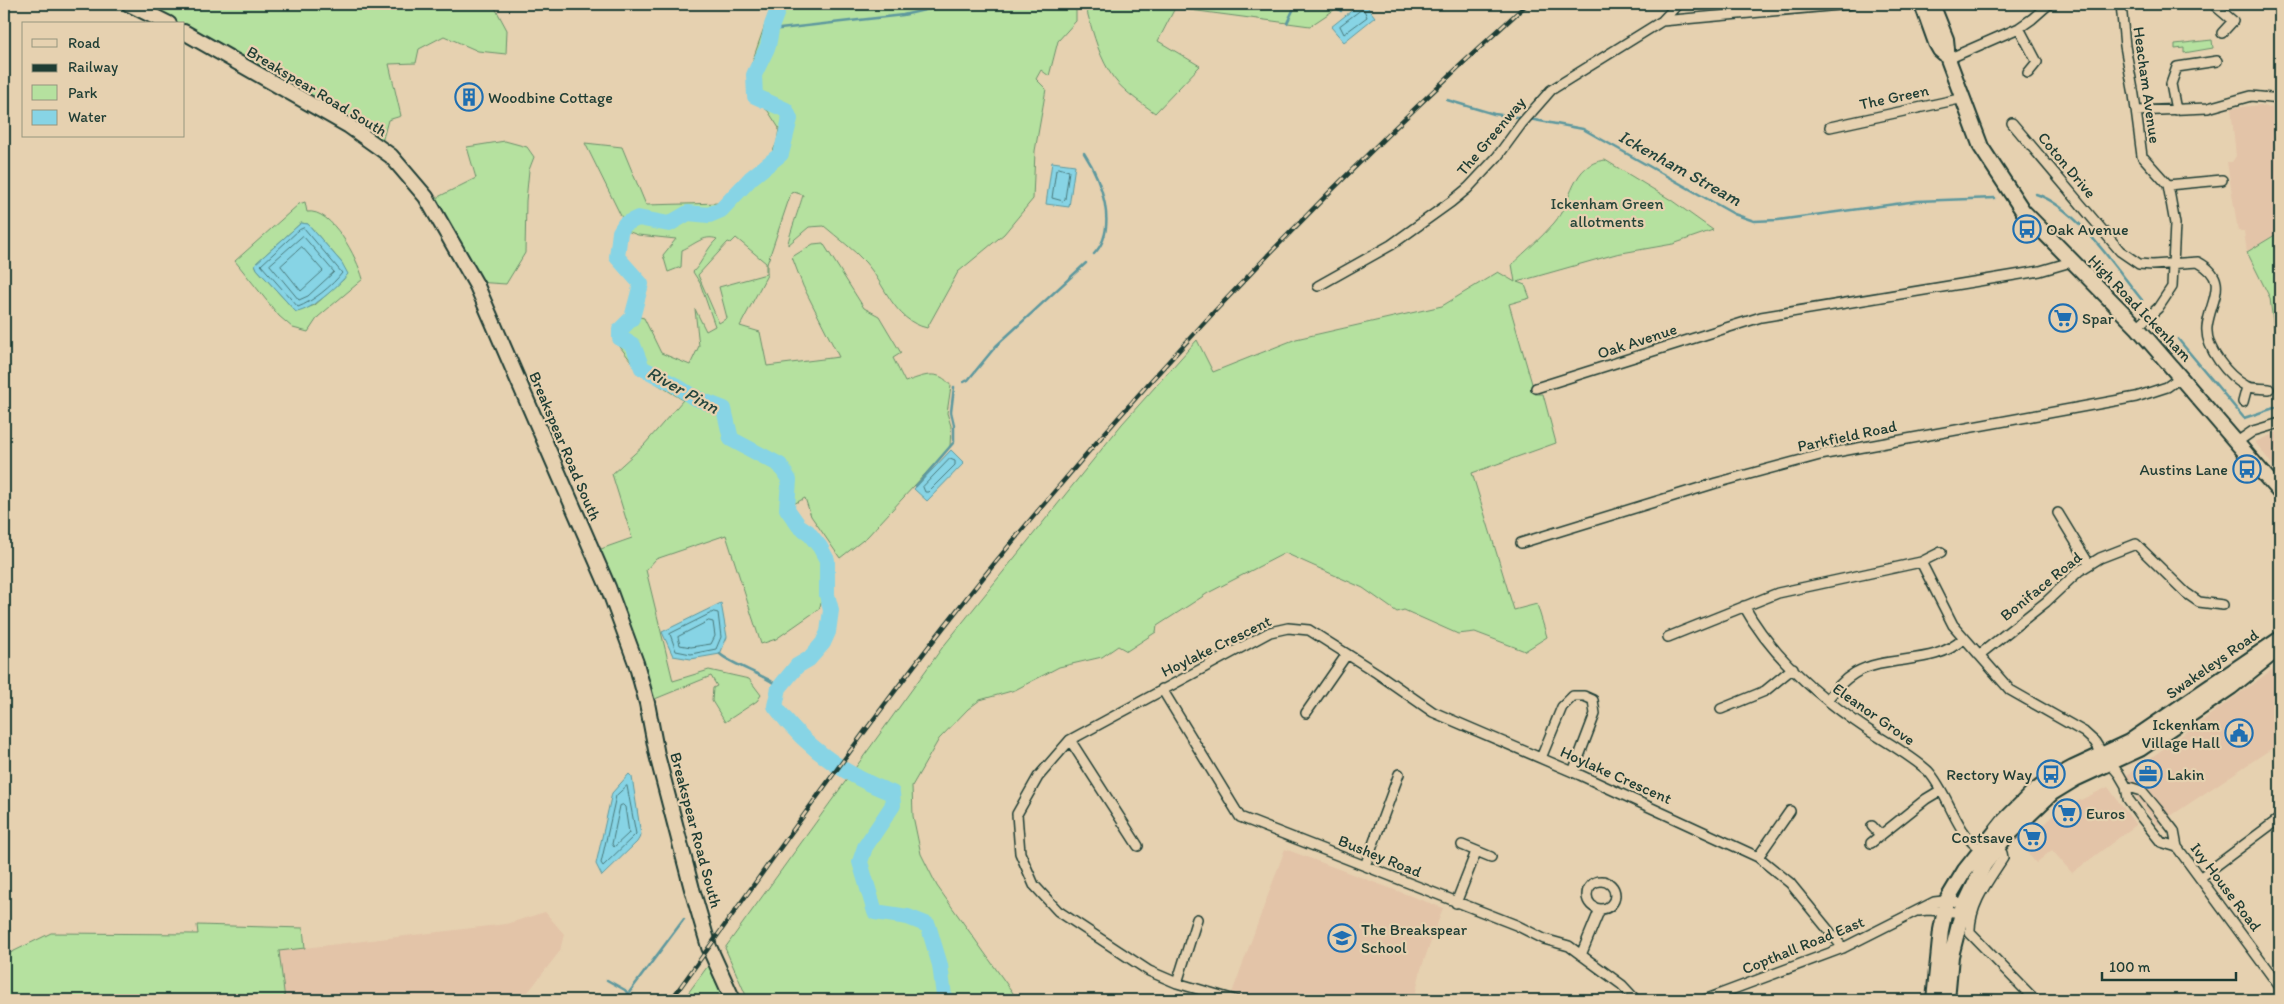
<svg xmlns="http://www.w3.org/2000/svg" width="2284" height="1004" viewBox="0 0 2284 1004" font-family="Itim,sans-serif">
	<style>
		.built { fill: #e3c4a8 }
		.green { fill: #b5e19f; stroke: #6a8f6a; fill-rule: evenodd }
		.water { fill: #87d4e5; stroke: #5d989e }
		.lines { fill: none; stroke-linecap: round; stroke-linejoin: round }
		.shore { stroke: #49797b; stroke-width: 1 }
		.stream { stroke: #5d989e; stroke-width: 2.5 }
		.river { stroke: #87d4e5; stroke-width: 16 }
		.street-casing { stroke: #1f3d34; stroke-width: 12 }
		.secondary-casing { stroke: #1f3d34; stroke-width: 18 }
		.street { stroke: #e6d1b0; stroke-width: 9 }
		.secondary { stroke: #e6d1b0; stroke-width: 14 }
		.rail-casing { stroke: #1f3d34; stroke-width: 4.5 }
		.rail { stroke: #e6d1b0; stroke-width: 2.5; stroke-dasharray: 8; stroke-linecap: butt }
		.labels { text-anchor: middle; dominant-baseline: central; stroke-width: 4.5; stroke-linejoin: round; paint-order: stroke }
		.street-label { font-size: 16px; fill: #1f3d34; stroke: #e6d1b0 }
		.poi-label { font-size: 16px; fill: #1f3d34; stroke: #e6d1b0; text-anchor: start }
		.park-label { font-size: 16px; fill: #264539; stroke: #e6d1b0 }
		.water-label { font-size: 18px; font-style: italic; fill: #24453d; stroke: #e6d1b0 }
	</style>
	<rect width="100%" height="100%" fill="#e6d1b0"/>
	<filter id="ink" filterUnits="userSpaceOnUse"><feTurbulence type="fractalNoise" baseFrequency=".02" numOctaves="2"/><feDisplacementMap in="SourceGraphic" scale="10" xChannelSelector="R" yChannelSelector="G"/><feConvolveMatrix kernelMatrix="1 2 1 2 8 2 1 2 1" color-interpolation-filters="sRGB"/></filter>
	<g filter="url(#ink)">
		<path class="built" d="M2261,105l7,3 12,-2v126l-33,20 -3,-21h-6l-11,-69h5l4,-6 -5,-48z
			M2280,431v39l-2,2 -23,-30z
			M2280,664v79l-123,82 -34,-47z
			M2108,787l28,38 -64,48 -20,-23 -16,13 -20,-24 15,-14 6,7 19,-19 12,-7z
			M1285,849l158,59 -22,61 -7,31h-154l-28,-7z
			M545,912l19,22 -4,17 -38,49h-237l-6,-49 227,-27z"/>
		<path class="green" d="M138,4h355l14,26 -1,24 -28,-3 -34,-15 -25,13 -3,14 -27,1 12,52 -13,4 -7,26 -29,-29 -168,-88v-5h-11z
			M772,4h304v17l-18,20 -9,35 -8,-6 -5,9 10,10 -11,62 -2,48 -29,35 -46,38 -31,56c-34,-8 -41,-43 -62,-66 -12,-13 -27,-24 -41,-36l-15,1 -21,18c-1,-4 13,-42 15,-50l-9,-3 -3,1 -24,71v11l-27,51 20,6 7,34 72,-9 -36,-71 -11,-29 21,-13 10,-1 41,65 15,8 22,37 -8,5 12,24c18,-6 33,-14 46,4l-4,27 4,13 -1,21 -83,90 -27,21 -29,-42 -6,-18 -21,11 3,9 19,17 18,25v35l-5,14 -43,30 -15,5 -35,-109 -70,24 -10,11 27,111 36,-11 40,9 12,16 -4,6 -32,21 -13,-21 1,-13 4,-2 -6,-10 -61,25 -52,-151 34,-12 -20,-64 32,-29 39,-45 -42,-26 -27,-35 2,-11 11,-14 17,4 17,35 29,12 9,-19 -4,-37 11,22 9,-5 -15,-43 -7,-11c10,-10 13,-23 24,-33 -13,-5 -23,6 -35,11l-1,17 -13,5 -5,-17 13,-16 -38,-4 -22,-8 6,-9 -37,-75 37,4 24,58 75,-2 38,-40 12,-8 6,-13 2,-14 -11,-17 -19,-15 -1,-22zM736,238l30,25v11l-47,13 8,31 -8,5 -21,-48 30,-33 3,1z
			M1085,4h258l-33,22 -135,-18 -17,33 42,25 -45,47c-16,-12 -36,-24 -46,-42 -12,-20 -18,-45 -24,-67z
			M2212,40l1,8 -29,5v-5l-9,1v-5z
			M505,141l22,6 7,10 -5,13 -3,31 -1,52 -19,31 -31,-2 -43,-82 44,-22 -9,-31z
			M1605,160l66,40 42,30 -40,14 -57,10 -99,28 8,3 5,13 -21,6 26,90h8l13,49 -84,30 42,137 23,-6 10,33 -22,14 -50,-19 -17,2 -54,-24 -7,2 -34,-24 -78,-35 -77,40 -51,33 -1,6 -29,19 -9,-5 -16,11 -43,10 -44,23 -35,10 -12,9 -29,30 -27,47 1,30 8,38 16,32 81,114h-270l-23,-52 217,-300 180,-224 75,-84 16,32 83,-33 146,-33 56,-34 17,10 -3,-18c14,-13 29,-26 42,-41 19,-22 17,-59 51,-63z
			M305,202l2,10c25,-4 50,46 56,67l-45,38 -10,15 -15,-4 -14,-12 -44,-55 64,-57zM301,223l7,1 34,39 2,16 -29,26 -19,7 -39,-43 -2,-5z
			M2280,232v147l-10,-81 -23,-46z
			M197,925l106,3 2,20 -26,3 6,49h-281v-44l47,-23 147,1z
			M713,959l17,34 -8,7h-39z"/>
		<path class="water" d="M1360,4h5l10,13 -31,25 -13,-15z
			M1052,162l23,3 -6,42 -23,-3z
			M301,223l7,1 34,39 6,11c-10,12 -37,37 -52,38l-39,-43 -2,-5z
			M951,450l13,13 -37,38 -13,-12z
			M721,603l6,34 -7,17 -29,5 -18,-3 -11,-24z
			M629,774l3,3 9,58 -4,7 -35,34 -6,-12 16,-71z"/>
		<g class="lines">
			<path class="shore" d="M1361,10h3l3,7 -23,17 -4,-8z
				M1059,168l10,3 -4,28 -2,2 -11,-3 4,-28z
				M304,228l38,45c-9,12 -30,29 -44,34l-37,-42 38,-35z
				M303,236l31,36 -26,24 -9,4 -29,-35z
				M302,247l21,24 -22,20 -20,-25z
				M950,459l5,2v4l-27,27h-3l-2,-5z
				M714,612l4,1 3,24 -5,12 -25,5 -15,-3 -6,-17z
				M709,621l4,1 2,14 -4,8 -20,3 -11,-2 -2,-8z
				M627,786l9,48 -33,32 -2,-3 15,-67z
				M623,805l2,2 4,26 -15,14 -2,-3 8,-38z"/>
			<path class="stream" d="M1333,4l8,7
				M1287,23l9,-19
				M771,30l132,-15 48,-11
				M1447,100l47,14 30,4
				M1529,119l54,10 151,85 20,7 24,-1 139,-19 78,-3
				M1084,153c17,26 35,75 10,101
				M2036,194c40,13 79,73 106,106
				M2178,339l66,79 36,-12
				M964,382l4,-2 28,-34 90,-83
				M916,486l38,-44v-17l-3,-13 3,-25
				M720,654c13,12 52,23 59,34
				M607,980l18,10 3,4 -6,6
				M628,994l56,-75"/>
			<path class="river" d="M780,4l-8,21 -4,21 -14,29 1,21 31,14 4,9 -9,35 -30,24 -30,32 -12,5 -21,-2 -19,11 -31,-6 -13,6 -5,8 -3,25 24,27 -9,34 -12,12v8l13,7 9,23 33,17 18,12 31,12 7,30 49,26 9,15 -2,29 12,17 9,6 12,15 7,13v35l4,15 -3,22 -5,11 -14,16 -12,7 -18,22 -4,18c30,41 69,69 117,87l1,12 -28,42 -5,15 15,50 33,5 20,8 12,40 4,31 4,4"/>
			<g class="street-casing">
				<path id="street" d="M2121,4l4,42 9,49 8,61 26,29 7,39 -3,63 -14,21 -21,19
					M2213,4l20,17 -11,12
					M1662,21l16,-17
					M2019,28l18,34 -9,11
					M1948,59l71,-31 13,-9 17,-15
					M2176,110l-5,-26 6,-17 40,-6
					M2136,111l72,-3 43,-12 29,3
					M2012,123l108,128 19,13 13,1 46,-3c33,18 12,38 9,65 -2,21 21,49 39,59 5,3 16,2 23,3
					M1830,127l134,-29
					M2168,185l54,-5
					M1318,286l73,-41 60,-43 17,-14 29,-31 25,-34 29,-33 111,-69 189,-17
					M1536,388l225,-71 279,-46 31,-9
					M2243,402l4,-15
					M2237,442l16,-11 27,-8
					M2058,513l31,51
					M1521,543l195,-60 104,-28 316,-58 31,-10 14,-10
					M1921,562l20,-10
					M1744,606c28,51 76,92 124,124 20,13 42,25 60,41 21,23 26,59 52,78
					M1668,637l110,-44 143,-31 32,63 57,65 74,42 11,10 8,13 16,19 7,12 2,13 13,18 20,25 16,5 103,140
					M1979,655l67,-53 33,-31 21,-13 36,-14 50,49 13,9 24,3
					M1162,689l78,128 276,108 28,14 25,7 53,39 14,15
					M1827,700c8,-10 16,-20 28,-27 34,-19 79,-7 108,-34
					M1721,709l44,-18 28,-23
					M1306,713l41,-59
					M1070,740l68,106
					M1541,758l21,-51 11,-11h11l9,4 2,14 -22,58
					M2126,786l16,5 15,18 17,22 3,16
					M1872,826l8,9
					M1871,843l55,-44 15,-9
					M1462,845l29,12
					M1996,848l6,5 1,5c-15,23 -34,47 -33,75l65,67
					M1758,857l32,-46
					M1365,866l34,-92
					M2201,877l79,-59
					M1587 895a14 14 0 1 1 28 0a14 14 0 1 1-28 0Z
					M1456,903l20,-51
					M1919,911l9,-1 26,2 11,-3
					M1581,955l19,-46
					M1177,983l20,-64
					M1235,1000l-58,-17 -28,-12 -91,-60 -24,-26 -14,-32 -3,-39 21,-37 32,-37 200,-108 18,-4 21,2 68,43 56,39 147,63 178,82 32,26 53,65
					M1704,1000l139,-52 91,-46 18,-2 8,4 3,5"/>
			</g>
			<g class="secondary-casing">
				<path id="secondary" d="M129,4l40,20
					M1922,4l14,39 4,7 7,6
					M1932,4l14,35 2,20 33,88 42,64 114,116 143,166
					M184,32l165,94 42,30 35,41 51,89 131,301 28,76 11,40 10,52 35,134 17,58 24,53
					M1934,1000l7,-70 6,-30 18,-30 39,-49 27,-27 16,-12 26,-14 56,-26 151,-103
					M1947,1000l4,-44 12,-47 21,-44 20,-26 48,-46 23,-14 65,-30 91,-62 42,-34"/>
			</g>
			<use href="#street" class="street"/>
			<use href="#secondary" class="secondary"/>
			<g class="rail-casing">
				<path id="rail" d="M671,1000c97,-134 191,-270 294,-400 171,-214 359,-412 562,-596"/>
			</g>
			<use href="#rail" class="rail"/>
		</g>
	</g>
	<defs>
		<g id="building-ring" transform="scale(1.4375)"><circle r="9.5" fill="#e6d1b0" stroke="#1f6fb2" stroke-width="1.5"/><path d="M-4-6H4V6H1V3H-1V6H-4ZM-2.5-4.3h1.7v1.8h-1.7ZM.8-4.3h1.7v1.8H.8ZM-2.5-1h1.7V.8h-1.7ZM.8-1h1.7V.8H.8Z" fill="#1f6fb2"/></g>
		<g id="bus-ring" transform="scale(1.4375)"><circle r="9.5" fill="#e6d1b0" stroke="#1f6fb2" stroke-width="1.5"/><path d="M-5-6H5V4H4V6H2V4H-2V6H-4V4H-5ZM-3.5-4V0h7V-4ZM-3.5 1.2v1.5H-2V1.2ZM2 1.2v1.5H3.5V1.2Z" fill="#1f6fb2"/></g>
		<g id="supermarket-ring" transform="scale(1.4375)"><circle r="9.5" fill="#e6d1b0" stroke="#1f6fb2" stroke-width="1.5"/><path d="M-6-5.5h2.5l.6 2H6L4.5 2H-2.5L-4.4-4H-6ZM-1.5 3.2a1.3 1.3 0 1 0 .1 0ZM3 3.2a1.3 1.3 0 1 0 .1 0Z" fill="#1f6fb2"/></g>
		<g id="civic-ring" transform="scale(1.4375)"><circle r="9.5" fill="#e6d1b0" stroke="#1f6fb2" stroke-width="1.5"/><path d="M-.6-6.5H3V-4.5H.6V-3L4-1V1h2V6H-6V1h2V-1L-.6-3ZM-1.2 2.5V6h2.4V2.5Z" fill="#1f6fb2"/></g>
		<g id="office-ring" transform="scale(1.4375)"><circle r="9.5" fill="#e6d1b0" stroke="#1f6fb2" stroke-width="1.5"/><path d="M-6-3h4V-5.5h4V-3h4V5H-6ZM-1-4.5V-3h2v-1.5ZM-6 0V1H6V0Z" fill="#1f6fb2"/></g>
		<g id="school-ring" transform="scale(1.4375)"><circle r="9.5" fill="#e6d1b0" stroke="#1f6fb2" stroke-width="1.5"/><path d="M0-5L7-2L0 1L-7-2ZM-4 1L0 2.5L4 1V4Q0 6-4 4Z" fill="#1f6fb2"/></g>
	</defs>
	<g fill-rule="evenodd">
		<use href="#building-ring" x="469" y="97"/>
		<use href="#bus-ring" x="2027" y="229"/>
		<use href="#supermarket-ring" x="2063" y="318"/>
		<use href="#bus-ring" x="2247" y="469"/>
		<use href="#civic-ring" x="2239" y="733"/>
		<use href="#bus-ring" x="2051" y="774"/>
		<use href="#office-ring" x="2148" y="774"/>
		<use href="#supermarket-ring" x="2067" y="813"/>
		<use href="#supermarket-ring" x="2032" y="837"/>
		<use href="#school-ring" x="1342" y="938"/>
	</g>
	<g class="labels">
		<g class="street-label">
			<text transform="translate(2147 85) rotate(82)">Heacham Avenue</text>
			<text transform="translate(317 91) rotate(31)">Breakspear Road South</text>
			<text transform="translate(1894 97) rotate(-12)">The Green</text>
			<text transform="translate(1491 136) rotate(-50)">The Greenway</text>
			<text transform="translate(2067 165) rotate(50)">Coton Drive</text>
			<text transform="translate(2140 308) rotate(46)">High Road Ickenham</text>
			<text transform="translate(1637 341) rotate(-18)">Oak Avenue</text>
			<text transform="translate(1847 436) rotate(-12)">Parkfield Road</text>
			<text transform="translate(565 446) rotate(67)">Breakspear Road South</text>
			<text transform="translate(2041 586) rotate(-39)">Boniface Road</text>
			<text transform="translate(1216 646) rotate(-26)">Hoylake Crescent</text>
			<text transform="translate(2212 664) rotate(-35)">Swakeleys Road</text>
			<text transform="translate(1874 714) rotate(35)">Eleanor Grove</text>
			<text transform="translate(1616 775) rotate(24)">Hoylake Crescent</text>
			<text transform="translate(696 830) rotate(75)">Breakspear Road South</text>
			<text transform="translate(1380 856) rotate(22)">Bushey Road</text>
			<text transform="translate(2226 887) rotate(53)">Ivy House Road</text>
			<text transform="translate(1803 945) rotate(-22)">Copthall Road East</text>
		</g>
		<g class="poi-label">
			<text x="488" y="97">Woodbine Cottage</text>
			<text x="2046" y="229">Oak Avenue</text>
			<text x="2082" y="318">Spar</text>
			<text x="2228" y="469" text-anchor="end">Austins Lane</text>
			<text x="2220" y="724" text-anchor="end">Ickenham<tspan x="2220" dy="18">Village Hall</tspan></text>
			<text x="2032" y="774" text-anchor="end">Rectory Way</text>
			<text x="2167" y="774">Lakin</text>
			<text x="2086" y="813">Euros</text>
			<text x="2013" y="837" text-anchor="end">Costsave</text>
			<text x="1361" y="929">The Breakspear<tspan x="1361" dy="18">School</tspan></text>
		</g>
		<g class="park-label">
			<text x="1607" y="203">Ickenham Green<tspan x="1607" dy="18">allotments</tspan></text>
		</g>
		<g class="water-label">
			<text transform="translate(1680 168) rotate(29)">Ickenham Stream</text>
			<text transform="translate(683 390) rotate(29)">River Pinn</text>
		</g>
	</g>
	<rect width="2284" height="1004" fill="none" stroke="#e6d1b0" stroke-width="20"/>
	<rect x="10" y="10" width="2264" height="984" fill="none" stroke="#1f3d34" stroke-width="2" filter="url(#ink)"/>
	<rect x="22" y="22" width="162" height="115" fill="#e6d1b0" stroke="#96967e"/>
	<rect x="32" y="39" width="25" height="8" fill="#e6d1b0" stroke="#96967e"/>
	<text x="68" y="48" font-size="15" fill="#1f3d34">Road</text>
	<rect x="32" y="64" width="25" height="8" fill="#1f3d34" stroke="#96967e"/>
	<text x="68" y="72" font-size="15" fill="#1f3d34">Railway</text>
	<rect x="32" y="85" width="25" height="15" fill="#b5e19f" stroke="#96967e"/>
	<text x="68" y="98" font-size="15" fill="#1f3d34">Park</text>
	<rect x="32" y="110" width="25" height="15" fill="#87d4e5" stroke="#96967e"/>
	<text x="68" y="122" font-size="15" fill="#1f3d34">Water</text>
	<path d="M2102 972v8h134v-8" fill="none" stroke="#1f3d34" stroke-width="2.5"/>
	<text x="2109" y="972" font-size="15" fill="#1f3d34" stroke="#e6d1b0" stroke-width="4" paint-order="stroke">100 m</text>
</svg>
